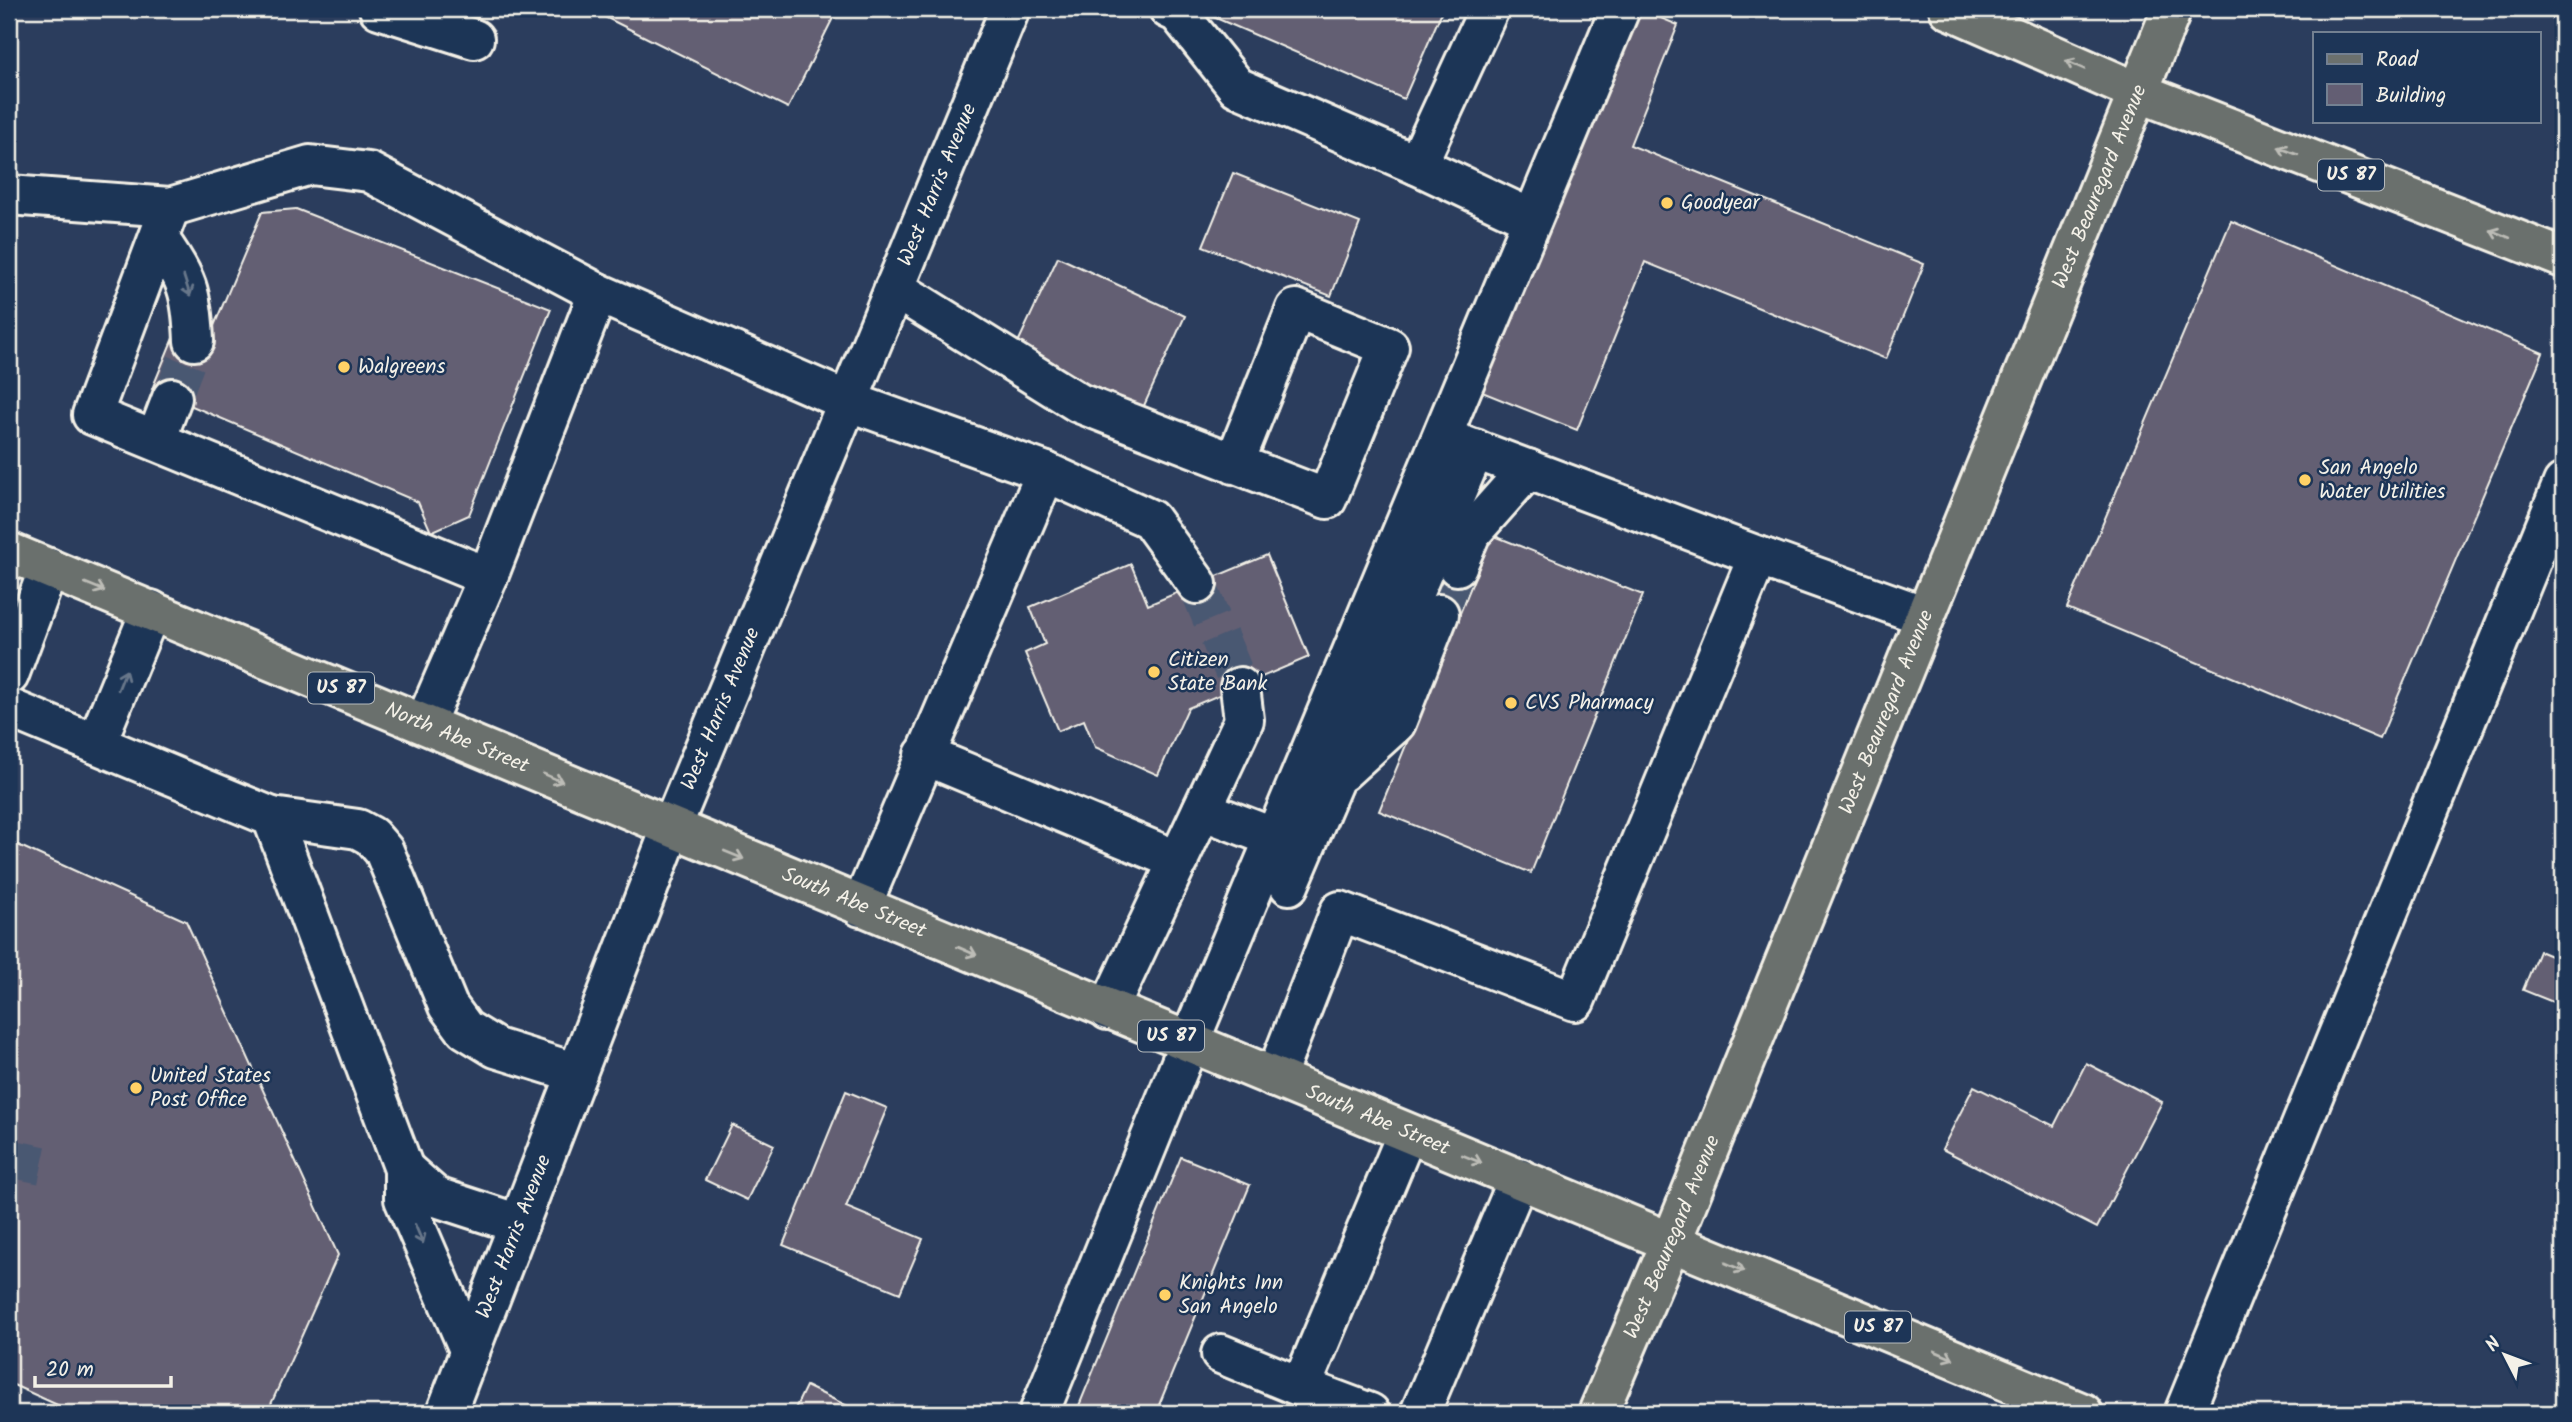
<svg xmlns="http://www.w3.org/2000/svg" width="2572" height="1422" viewBox="0 0 2572 1422" font-family="Kalam,sans-serif">
	<style>
		.building { fill: #635e73; stroke: #f4f1e8; stroke-width: 2 }
		.lines { fill: none; stroke-linecap: round; stroke-linejoin: round }
		.minor-tunnel { stroke: #495872; stroke-width: 38; stroke-dasharray: 38 19; stroke-linecap: butt }
		.minor-casing { stroke: #f4f1e8; stroke-width: 44 }
		.major-casing { stroke: #f4f1e8; stroke-width: 44 }
		.minor { stroke: #1d3557; stroke-width: 38 }
		.major { stroke: #6b706d; stroke-width: 38 }
		.oneway { stroke: #bdbdb7 }
		.oneway2 { stroke: #68778a }
		.poi-dot { fill: #ffd166; stroke: #1d3557; stroke-width: 2.5 }
		.labels { text-anchor: middle; dominant-baseline: central; stroke-width: 5; stroke-linejoin: round; paint-order: stroke }
		.shield { fill: #1d3557; stroke: #b4b9bc; stroke-width: 2 }
		.shield-label { font-size: 19px; font-weight: bold; fill: #f4f1e8 }
		.street-label { font-size: 21px; fill: #f4f1e8; stroke: #1d3557 }
		.poi-label { font-size: 21px; fill: #f4f1e8; stroke: #1d3557; text-anchor: start }
	</style>
	<rect width="100%" height="100%" fill="#2b3d5d"/>
	<filter id="ink" filterUnits="userSpaceOnUse"><feTurbulence type="fractalNoise" baseFrequency=".0143" numOctaves="2"/><feDisplacementMap in="SourceGraphic" scale="14" xChannelSelector="R" yChannelSelector="G"/><feConvolveMatrix kernelMatrix="1 2 1 2 8 2 1 2 1" color-interpolation-filters="sRGB"/></filter>
	<g filter="url(#ink)">
		<path class="building" d="M589,9h235l11,5 -47,94z
			M1195,9h248l-39,90z
			M1639,9l39,16 -48,120 294,119 -38,95 -241,-97 -68,168 -95,-38z
			M1233,173l127,50 -29,73 -128,-50z
			M296,209l255,100 -82,206 -38,17 -13,-30 -266,-113 23,-56 31,12 56,-133z
			M2231,221l312,132 -163,386 -313,-131z
			M1058,257l127,59 -43,94 -128,-59z
			M1492,535l151,60 -112,278 -152,-62z
			M1267,555l42,102 -121,51 -30,67 -63,-28 -11,-27 -26,11 -33,-78 20,-9 -15,-37 101,-43 17,41z
			M9,841l177,80 152,334 -71,158h-192l-66,-30z
			M2539,951l24,10v45l-40,-16z
			M2086,1063l76,39 -65,126 -155,-79 32,-63 80,40z
			M846,1091l41,17 -41,99 77,32 -23,54 -117,-48z
			M732,1125l42,20 -27,55 -42,-20z
			M1181,1157l69,28 -91,220 20,8h-103z
			M806,1386l56,27h-69z"/>
		<g class="lines">
			<path class="minor-tunnel" d="M172,398l22,-57
				M1197,584l43,103
				M1439,614l18,-48
				M9,1158l33,7"/>
			<g class="minor-casing">
				<g id="minor">
					<path d="M379,9l95,30"/>
					<path d="M1169,9l9,4 59,74 180,78 72,-156"/>
					<path d="M1417,165l115,54"/>
					<path d="M9,195l161,12 140,-42 59,7 229,121 249,108 199,71 104,47 47,65"/>
					<path d="M170,207l-78,208 396,162"/>
					<path d="M159,239c28,39 33,53 35,102"/>
					<path d="M894,288l185,115 248,96 62,-152 -93,-38 -62,155"/>
					<path d="M156,440l16,-42"/>
					<path d="M1452,441l322,121"/>
					<path d="M1457,566l14,-33 57,-64"/>
					<path d="M9,675l40,-107"/>
					<path d="M9,708l263,109 132,352v30l66,153"/>
					<path d="M425,723l63,-146 110,-284"/>
					<path d="M96,744l55,-134"/>
					<path d="M924,755l255,106"/>
					<path d="M1342,772l54,-49 43,-109"/>
					<path d="M1202,810l73,28"/>
					<path d="M272,817l86,12 13,7 13,15 64,155 17,23 31,19 81,25"/>
					<path d="M1289,885l186,-436"/>
					<path d="M861,907l185,-435"/>
					<path d="M1108,1010l136,-290 -4,-33"/>
					<path d="M1275,1078l65,-167 235,90 183,-445 167,60"/>
					<path d="M404,1169l32,28 83,27"/>
					<path d="M1221,1354l80,33 106,-254"/>
					<path d="M1301,1387l69,26"/>
					<path id="s1" d="M446,1413l225,-584 339,-820"/>
					<path d="M1039,1413l150,-370 431,-1034"/>
					<path d="M1420,1413l99,-235"/>
					<path d="M2184,1413l379,-930"/>
				</g>
			</g>
			<g class="major-casing">
				<g id="major">
					<path d="M1949,9l189,83 425,166"/>
					<path id="s2" d="M9,552l2074,861"/>
					<path id="s3" d="M1598,1413l74,-173 500,-1231"/>
				</g>
			</g>
			<use href="#minor" class="minor"/>
			<use href="#major" class="major"/>
		</g>
		<defs><path id="oneway-shaft" d="M-6 0H5M1.5-3L5.5 0L1.5 3" fill="none" stroke-width="1.6" stroke-linecap="round" stroke-linejoin="round" transform="scale(1.75)"/></defs>
		<g class="oneway">
			<use href="#oneway-shaft" transform="translate(2075 65) rotate(-156)"/>
			<use href="#oneway-shaft" transform="translate(2288 151) rotate(-159)"/>
			<use href="#oneway-shaft" transform="translate(2500 234) rotate(-159)"/>
			<use href="#oneway-shaft" transform="translate(95 587) rotate(22)"/>
			<use href="#oneway-shaft" transform="translate(553 778) rotate(23)"/>
			<use href="#oneway-shaft" transform="translate(734 855) rotate(22)"/>
			<use href="#oneway-shaft" transform="translate(967 951) rotate(23)"/>
			<use href="#oneway-shaft" transform="translate(1472 1159) rotate(22)"/>
			<use href="#oneway-shaft" transform="translate(1735 1267) rotate(23)"/>
			<use href="#oneway-shaft" transform="translate(1944 1355) rotate(23)"/>
		</g>
		<g class="oneway2">
			<use href="#oneway-shaft" transform="translate(187 286) rotate(72)"/>
			<use href="#oneway-shaft" transform="translate(122 680) rotate(-68)"/>
			<use href="#oneway-shaft" transform="translate(419 1234) rotate(67)"/>
		</g>
	</g>
	<g class="poi-dot">
		<circle cx="1667" cy="203" r="7"/>
		<circle cx="344" cy="367" r="7"/>
		<circle cx="2305" cy="480" r="7"/>
		<circle cx="1154" cy="672" r="7"/>
		<circle cx="1511" cy="703" r="7"/>
		<circle cx="136" cy="1088" r="7"/>
		<circle cx="1165" cy="1295" r="7"/>
	</g>
	<g class="labels">
		<g class="shield">
			<rect x="2318" y="159.5" width="66" height="31" rx="5"/>
			<rect x="308" y="672.5" width="66" height="31" rx="5"/>
			<rect x="1138" y="1020.5" width="66" height="31" rx="5"/>
			<rect x="1845" y="1311.5" width="66" height="31" rx="5"/>
		</g>
		<g class="shield-label">
			<text x="2351" y="175">US 87</text>
			<text x="341" y="688">US 87</text>
			<text x="1171" y="1036">US 87</text>
			<text x="1878" y="1327">US 87</text>
		</g>
		<g class="street-label">
			<text stroke="none"><textPath href="#s1" startOffset="1323">West Harris Avenue</textPath></text>
			<text stroke="none"><textPath href="#s3" startOffset="1325">West Beauregard Avenue</textPath></text>
			<text stroke="none"><textPath href="#s1" startOffset="756">West Harris Avenue</textPath></text>
			<text stroke="none"><textPath href="#s3" startOffset="758">West Beauregard Avenue</textPath></text>
			<text stroke="none"><textPath href="#s2" startOffset="485">North Abe Street</textPath></text>
			<text stroke="none"><textPath href="#s2" startOffset="915">South Abe Street</textPath></text>
			<text stroke="none"><textPath href="#s2" startOffset="1482">South Abe Street</textPath></text>
			<text stroke="none"><textPath href="#s1" startOffset="189">West Harris Avenue</textPath></text>
			<text stroke="none"><textPath href="#s3" startOffset="191">West Beauregard Avenue</textPath></text>
		</g>
		<g class="poi-label">
			<text x="1681" y="203">Goodyear</text>
			<text x="358" y="367">Walgreens</text>
			<text x="2319" y="468">San Angelo<tspan x="2319" dy="24">Water Utilities</tspan></text>
			<text x="1168" y="660">Citizen<tspan x="1168" dy="24">State Bank</tspan></text>
			<text x="1525" y="703">CVS Pharmacy</text>
			<text x="150" y="1076">United States<tspan x="150" dy="24">Post Office</tspan></text>
			<text x="1179" y="1283">Knights Inn<tspan x="1179" dy="24">San Angelo</tspan></text>
		</g>
	</g>
	<rect width="2572" height="1422" fill="none" stroke="#1d3557" stroke-width="35"/>
	<rect x="18" y="18" width="2537" height="1387" fill="none" stroke="#f4f1e8" stroke-width="2.5" filter="url(#ink)"/>
	<rect x="2313" y="32" width="228" height="91" fill="#1d3557" stroke="#738091" stroke-width="2"/>
	<rect x="2327" y="54" width="35" height="10" fill="#6b706d" stroke="#738091" stroke-width="2"/>
	<text x="2376" y="66" font-size="21" fill="#f4f1e8">Road</text>
	<rect x="2327" y="84" width="35" height="21" fill="#635e73" stroke="#738091" stroke-width="2"/>
	<text x="2376" y="102" font-size="21" fill="#f4f1e8">Building</text>
	<g transform="translate(2505 1355) rotate(312)" stroke="#1d3557" stroke-width="5" paint-order="stroke">
	<path d="M0-5L12 26L0 18L-12 26Z" fill="#f4f1e8"/>
	<text y="-10" font-size="19" font-weight="bold" text-anchor="middle" fill="#f4f1e8">N</text>
	</g>
	<path d="M35 1376v10h136v-10" fill="none" stroke="#f4f1e8" stroke-width="3.5"/>
	<text x="46" y="1376" font-size="21" fill="#f4f1e8" stroke="#1d3557" stroke-width="5" paint-order="stroke">20 m</text>
</svg>
